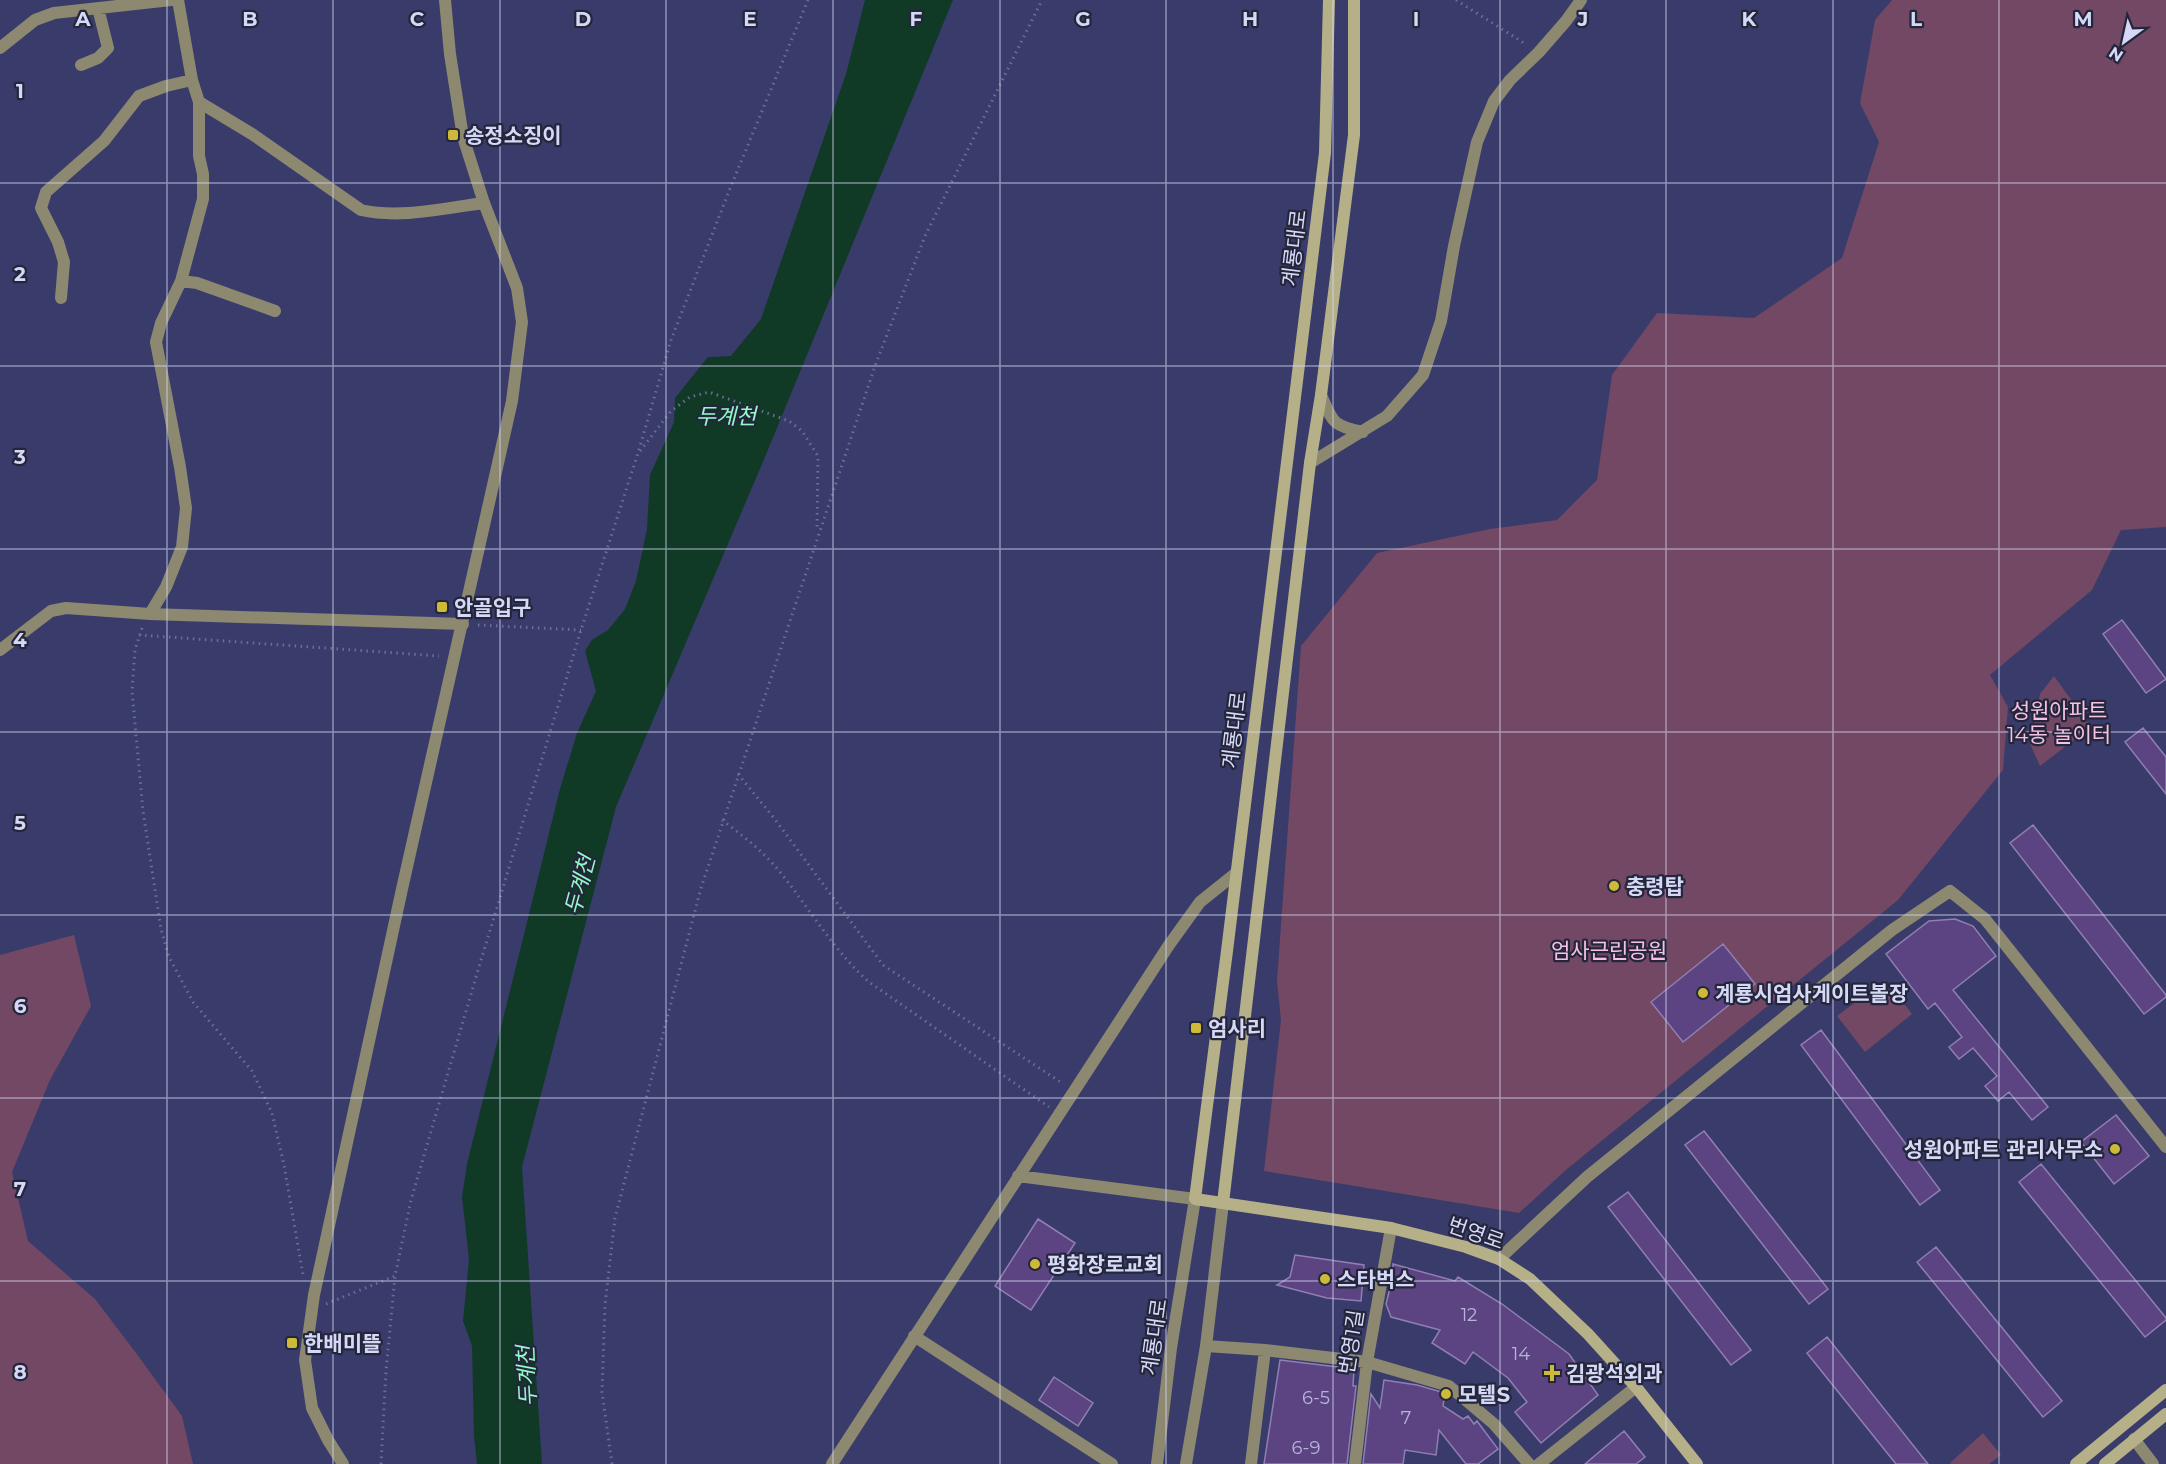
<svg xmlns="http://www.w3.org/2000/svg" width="2166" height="1464" viewBox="0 0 2166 1464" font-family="Montserrat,'Noto Sans KR',sans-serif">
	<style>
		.green { fill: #724865 }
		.water { fill: #103a26 }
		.building { fill: #5b4481; stroke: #907fb2; stroke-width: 1.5 }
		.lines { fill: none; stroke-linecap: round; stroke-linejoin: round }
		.path { stroke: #6b6e96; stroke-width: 3; stroke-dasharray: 1.5 4.5; stroke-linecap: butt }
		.minor { stroke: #8c8970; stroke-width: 12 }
		.tertiary { stroke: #8c8970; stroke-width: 12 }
		.secondary { stroke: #b6b089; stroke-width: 12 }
		.grid { fill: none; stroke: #d6d9f6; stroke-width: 1.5; stroke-opacity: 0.55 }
		.poi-dot { fill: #ceb938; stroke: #24263b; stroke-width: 2 }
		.labels { text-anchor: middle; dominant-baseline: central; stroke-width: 4.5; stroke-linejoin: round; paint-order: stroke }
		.number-label { font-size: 18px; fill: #b7b4d9 }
		.poi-label { font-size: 21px; font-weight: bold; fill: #d6d9f6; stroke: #24263b; text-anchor: start }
		.street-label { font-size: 21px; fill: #d6d9f6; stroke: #24263b }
		.park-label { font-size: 21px; fill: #f7c1e4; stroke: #24263b }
		.water-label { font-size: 22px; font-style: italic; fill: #90fcc4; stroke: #24263b }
		.grid-label { font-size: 20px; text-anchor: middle; font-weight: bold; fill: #d6d9f6; stroke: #24263b; stroke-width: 4.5; stroke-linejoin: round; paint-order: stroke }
	</style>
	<rect width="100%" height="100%" fill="#393c6a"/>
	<path class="green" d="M1892,0h274v527l-45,3 -29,60 -102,85 18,32 -5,63 -105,130 -331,269 -48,44 -255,-42 17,-151 -4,-39 24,-335 76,-93 113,-24 67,-9 40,-40 15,-105 45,-62 97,5 88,-60 37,-116 -19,-39 15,-83z
		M2054,676l37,51 -51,39 -10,-22 10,-50z
		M74,935l17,71 -41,74 -38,92 16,69 67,58 41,54 46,63 11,48h-193v-509z
		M1885,980l27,34 -47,38 -28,-36z
		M1983,1433l18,22 -12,9h-38l-1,-1z"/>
	<path class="water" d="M865,0h88l-188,457 -149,350 -94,360 20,297h-65l-3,-28 -2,-90 -9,-25 6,-62 -7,-62 5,-33 93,-375 17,-56 19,-42 -11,-40 7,-11 16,-10 17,-21 11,-28 11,-52 3,-54 24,-53 1,-24 33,-41 23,-1 30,-37 85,-245z"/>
	<path class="building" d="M2122,620l44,59 -20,14 -43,-59z
		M2143,728l23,29v37l-41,-52z
		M2033,825l133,170v2l-22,17 -134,-171z
		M1955,919l18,7 23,30 -43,34 95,117 -16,13 -23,-28 -11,9 -13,-15 12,-10 -24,-28 -14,11 -10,-12 13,-10 -27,-34 -7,6 -42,-55 43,-33z
		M1723,944l32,40 -72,58 -32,-40z
		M1821,1030l119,160 -20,15 -119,-160z
		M2116,1115l33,41 -35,28 -33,-42z
		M1704,1131l124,158 -19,15 -124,-159z
		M2041,1164l125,154v2l-21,17 -126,-155z
		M1628,1192l123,158 -20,15 -123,-158z
		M1038,1219l37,24 -44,67 -36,-24z
		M1936,1247l126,154 -19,16 -126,-155z
		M1295,1255l69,10 -3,36 -34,-3 -50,-13 13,-8z
		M1393,1264l62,17 3,-4 44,27 67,50 29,41 -57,48 -26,-31 12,-10 -19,-24 -35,-26 -8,12 -33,-21 8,-13 -49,-13 -5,-13 7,-28z
		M1827,1337l101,127h-32l-89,-111z
		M1280,1360l74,9 -1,17h3l-9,78h-83z
		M1054,1377l39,26 -15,23 -39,-26z
		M1384,1380l33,5 28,8 -2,13 20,13 5,-3 6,8 3,-3 21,28 -20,15h-12l-27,-34 -3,25 -31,-5 -2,14h-40l8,-70 9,14z
		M1624,1431l21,26 -9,7h-51z"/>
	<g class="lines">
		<path class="path" d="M1456,0l71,45
			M640,451l31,-40 19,-14 19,-5 80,29 13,10 16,25 -1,75
			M478,625l103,5
			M142,628l-7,22 -3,41 11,120 18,118 8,28 24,45 59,69 20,42 12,52 19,110
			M139,635l300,21
			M738,774l36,44 109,147 179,118
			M722,820c20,15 41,31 58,52 30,37 53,78 89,110l180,125
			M326,1304l69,-28
			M381,1464l5,-93 9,-95 16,-76 67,-230 103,-340 57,-177 33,-113 60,-154 77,-186
			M612,1464l-10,-72 3,-87 10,-87 86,-330 174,-522 50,-130 117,-236"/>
		<path class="minor" d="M0,48l35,-28 19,-7 117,-13
			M81,65l17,-7 10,-10 -10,-40
			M199,102l53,32 109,76c40,9 83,-2 123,-7
			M181,281l16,2 78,28
			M61,298l3,-36 -6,-20 -17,-34 5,-16 58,-51 35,-45 27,-10 26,-6
			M1321,395c12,27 11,31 42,37
			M1310,463l77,-47 36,-41 18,-54 13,-75 23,-104 17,-41 16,-21 29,-28 27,-31 15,-21
			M150,614l16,-27 16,-40 4,-39 -6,-41 -24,-125 5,-19 20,-42 22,-82v-25l-4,-18v-54l-7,-22 -14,-80
			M0,650l51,-39 15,-3 84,6 313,10
			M1018,1176l177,23
			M1499,1259l88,-82 305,-247 58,-39 35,28 181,228
			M914,1336l198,128
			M1206,1346l59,4 102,12 82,24 45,38 35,40
			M2134,1439l19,25
			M832,1464l337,-519 31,-43 35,-28
			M1251,1464l14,-114
			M1355,1464l12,-102 24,-134
			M1539,1464l97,-77"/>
		<path class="tertiary" d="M343,1464l-15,-24 -16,-32 -7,-48 9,-65 88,-406 110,-488 10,-79 -5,-34 -33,-85 -21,-66 -13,-83 -5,-54
			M1157,1464l14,-116 24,-149
			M1186,1464l20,-118 17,-143"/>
		<path class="secondary" d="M1329,0l-4,153 -98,798 -32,248 196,29 75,19 33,12 31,20 58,55 48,53 61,77
			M1223,1203l87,-740 11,-68 33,-260v-135
			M2076,1464l90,-74
			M2105,1464l61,-50"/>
	</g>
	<path class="grid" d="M167,0v1464M333,0v1464M500,0v1464M666,0v1464M833,0v1464M1000,0v1464M1166,0v1464M1333,0v1464M1500,0v1464M1666,0v1464M1833,0v1464M1999,0v1464M0,183h2166M0,366h2166M0,549h2166M0,732h2166M0,915h2166M0,1098h2166M0,1281h2166"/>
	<g class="poi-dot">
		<rect x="447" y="129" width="12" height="12" rx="3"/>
		<rect x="436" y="601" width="12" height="12" rx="3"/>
		<circle cx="1614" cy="886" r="6"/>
		<circle cx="1703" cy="993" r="6"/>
		<rect x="1190" y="1022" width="12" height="12" rx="3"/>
		<circle cx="2115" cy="1149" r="6"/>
		<circle cx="1035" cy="1264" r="6"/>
		<circle cx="1325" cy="1279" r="6"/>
		<rect x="286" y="1337" width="12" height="12" rx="3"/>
		<path d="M1549 1364h6v6h6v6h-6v6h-6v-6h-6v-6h6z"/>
		<circle cx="1446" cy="1394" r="6"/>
	</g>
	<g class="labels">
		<g class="number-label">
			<text x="1469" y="1315">12</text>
			<text x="1521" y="1354">14</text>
			<text x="1316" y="1398">6-5</text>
			<text x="1406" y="1418">7</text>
			<text x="1306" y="1448">6-9</text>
		</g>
		<g class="poi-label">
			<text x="465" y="135">송정소징이</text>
			<text x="454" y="607">안골입구</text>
			<text x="1626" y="886">충령탑</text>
			<text x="1715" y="993">계룡시엄사게이트볼장</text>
			<text x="1208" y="1028">엄사리</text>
			<text x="2103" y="1149" text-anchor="end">성원아파트 관리사무소</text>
			<text x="1047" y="1264">평화장로교회</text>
			<text x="1337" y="1279">스타벅스</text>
			<text x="304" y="1343">한배미뜰</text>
			<text x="1566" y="1373">김광석외과</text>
			<text x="1458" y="1394">모텔S</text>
		</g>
		<g class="street-label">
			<text transform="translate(1294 248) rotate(-83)">계룡대로</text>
			<text transform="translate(1234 730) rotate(-83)">계룡대로</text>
			<text transform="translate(1476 1233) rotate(19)">번영로</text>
			<text transform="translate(1154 1337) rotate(-82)">계룡대로</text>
			<text transform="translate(1351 1342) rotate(-81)">번영1길</text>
		</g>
		<g class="park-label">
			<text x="2059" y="710">성원아파트<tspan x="2059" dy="24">14동 놀이터</tspan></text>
			<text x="1609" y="950">엄사근린공원</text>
		</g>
		<g class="water-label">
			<text x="726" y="416">두계천</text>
			<text transform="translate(580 885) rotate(-75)">두계천</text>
			<text transform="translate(527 1376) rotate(-93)">두계천</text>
		</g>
	</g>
	<g class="grid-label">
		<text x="83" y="26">A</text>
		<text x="250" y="26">B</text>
		<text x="417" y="26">C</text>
		<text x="583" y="26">D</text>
		<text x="750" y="26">E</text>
		<text x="916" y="26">F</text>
		<text x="1083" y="26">G</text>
		<text x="1250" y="26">H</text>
		<text x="1416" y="26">I</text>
		<text x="1583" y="26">J</text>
		<text x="1749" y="26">K</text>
		<text x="1916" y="26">L</text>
		<text x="2083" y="26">M</text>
		<text x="20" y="98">1</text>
		<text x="20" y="281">2</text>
		<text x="20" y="464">3</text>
		<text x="20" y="647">4</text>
		<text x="20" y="830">5</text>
		<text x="20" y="1013">6</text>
		<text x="20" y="1196">7</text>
		<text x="20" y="1379">8</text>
	</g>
	<g transform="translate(2124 42) rotate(213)" stroke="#24263b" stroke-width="4.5" paint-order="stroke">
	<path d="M0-4.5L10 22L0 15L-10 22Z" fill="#d6d9f6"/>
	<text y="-9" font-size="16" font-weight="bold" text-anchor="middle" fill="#d6d9f6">N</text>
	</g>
</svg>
